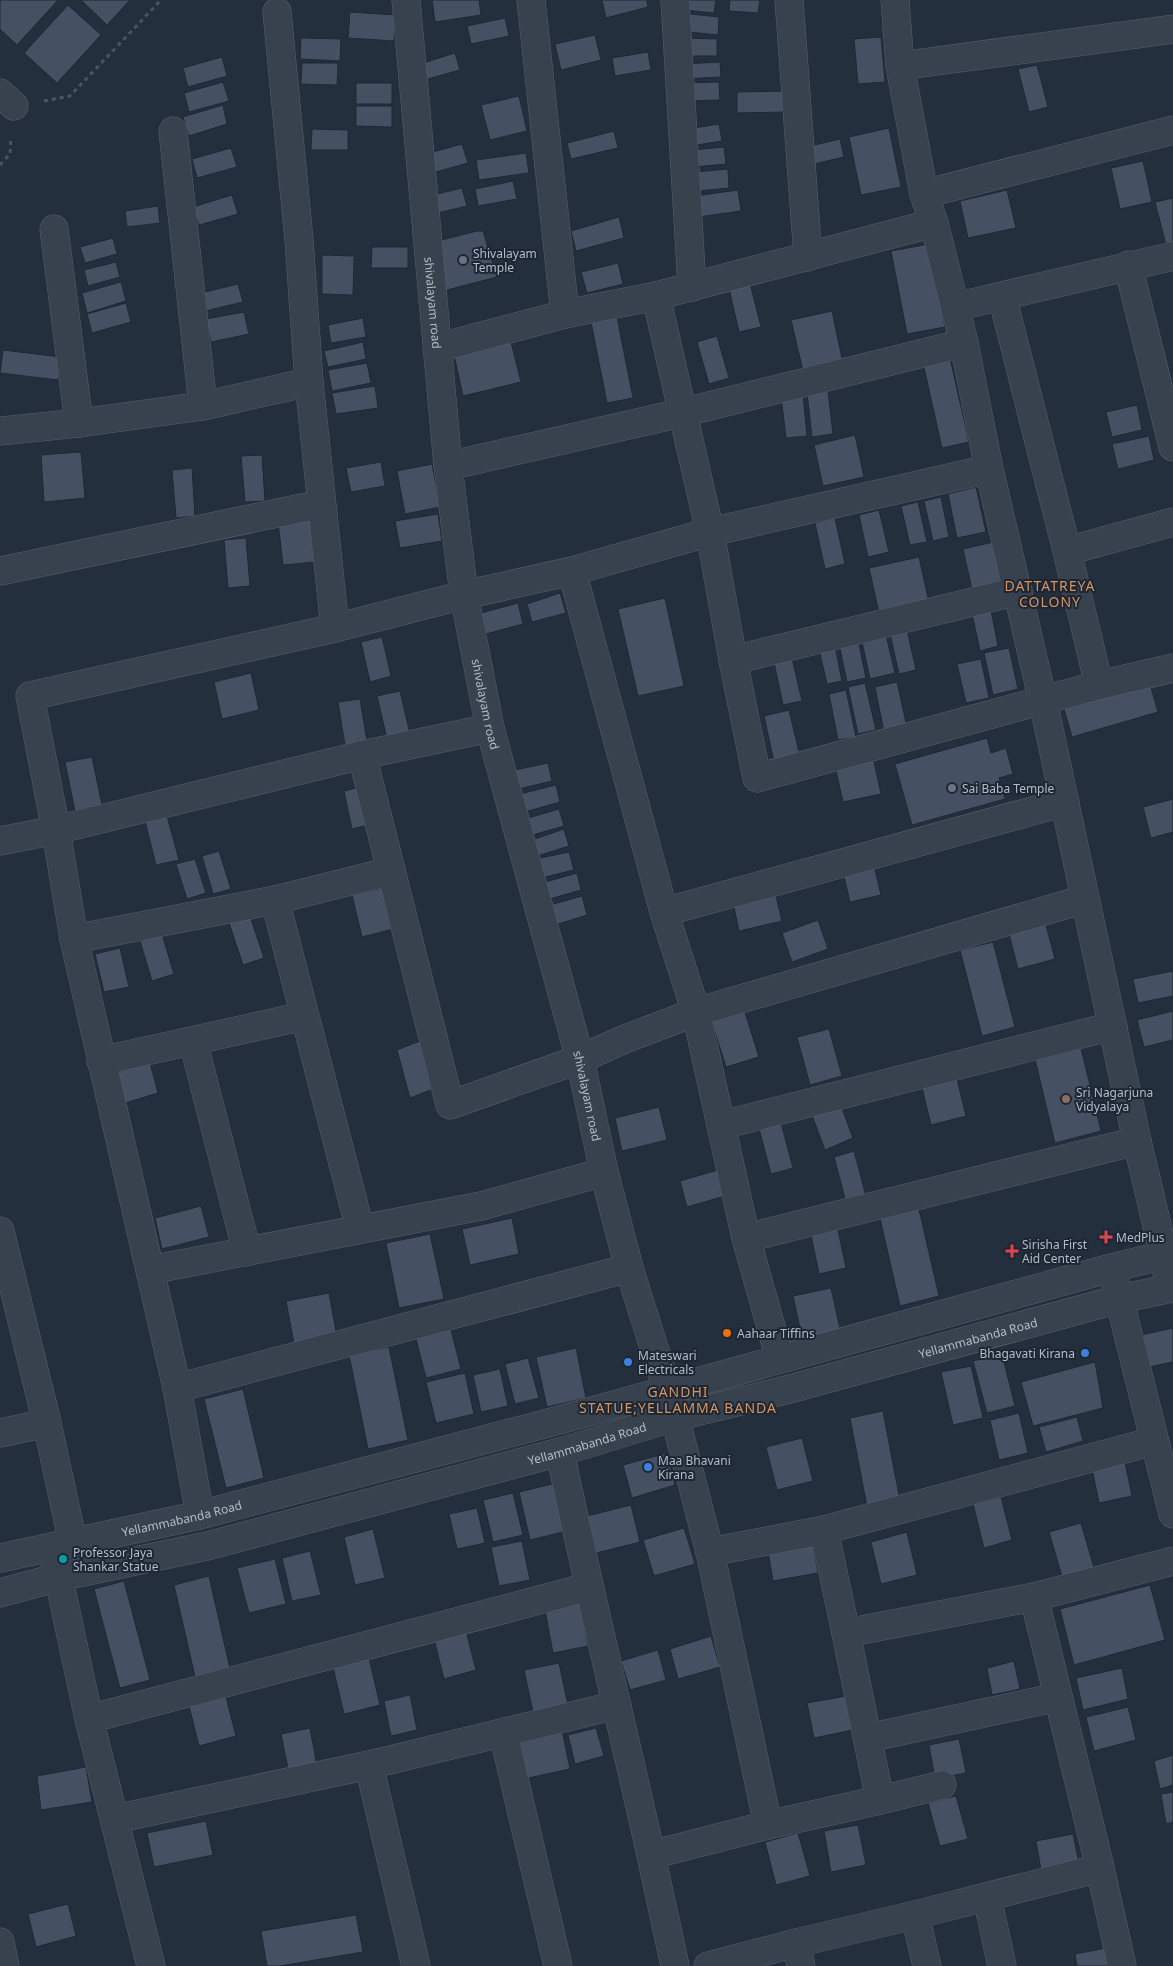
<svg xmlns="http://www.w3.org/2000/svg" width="1173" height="1966" viewBox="0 0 1173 1966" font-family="'Noto Sans',sans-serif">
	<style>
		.building { fill: #455162; stroke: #1f2835 }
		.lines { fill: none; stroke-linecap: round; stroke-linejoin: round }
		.minor-casing { stroke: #565f6c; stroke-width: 29 }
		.path { stroke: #44595c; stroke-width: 3; stroke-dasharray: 4 4; stroke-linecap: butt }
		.minor { stroke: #38414e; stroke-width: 28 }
		.worship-dot { fill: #6b7280; stroke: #1d2633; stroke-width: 2 }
		.education-dot { fill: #8d6e63; stroke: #1d2633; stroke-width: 2 }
		.health-dot { fill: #e0444e; stroke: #1d2633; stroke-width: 2 }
		.food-dot { fill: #e8710a; stroke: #1d2633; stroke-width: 2 }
		.shop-dot { fill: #3f7fe0; stroke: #1d2633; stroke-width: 2 }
		.culture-dot { fill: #0f9aa8; stroke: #1d2633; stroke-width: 2 }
		.labels { text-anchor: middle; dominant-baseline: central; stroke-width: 4; stroke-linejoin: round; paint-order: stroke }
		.poi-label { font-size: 12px; fill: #b4bcc9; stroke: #1d2633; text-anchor: start }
		.street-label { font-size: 12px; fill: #b4bcc9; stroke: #1d2633 }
		.neighbourhood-label { font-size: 14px; letter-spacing: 1px; fill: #d59563; stroke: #1d2633 }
	</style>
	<rect width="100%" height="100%" fill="#242f3e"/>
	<path class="building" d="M0,0h58l-41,45 -17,-16z
		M81,0h49l-23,25z
		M432,0h47l2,15 -46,7z
		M602,0h45l1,7 -42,11z
		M676,0h40l-2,13 -39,-4z
		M730,0h30l-2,13 -29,-2z
		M68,5l33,30 -44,48 -33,-30z
		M350,12l45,3 -1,26 -46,-3z
		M681,13l38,4 -1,18 -39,-4z
		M505,18l4,18 -38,8 -4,-18z
		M595,35l6,25 -40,10 -6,-26z
		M881,37l4,45 -27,2 -4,-45z
		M301,38l40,1 -1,22 -40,-2z
		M682,38l35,1v17h-36z
		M648,52l3,18 -36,6 -3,-18z
		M455,53l5,17 -36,10 -4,-16z
		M222,57l5,19 -39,11 -5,-19z
		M720,62l1,15 -37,2 -1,-15z
		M302,63h36l-1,22 -36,-1z
		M1037,65l11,42 -19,5 -11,-43z
		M223,82l6,19 -40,11 -5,-19z
		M719,82l1,18 -33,1 -1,-18z
		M356,83h36v21h-36z
		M785,91l1,21 -49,1v-21z
		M519,96l8,35 -37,9 -9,-35z
		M223,105l4,19 -38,12 -6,-19z
		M356,106h36v21l-36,-1z
		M719,124l3,17 -31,5 -3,-17z
		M889,128l12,59 -40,8 -12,-58z
		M312,129l36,1v20h-37z
		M614,131l4,17 -47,11 -4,-16z
		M840,139l4,18 -34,8 -4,-18z
		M462,144l6,19 -36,10 -6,-19z
		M724,147l2,17 -32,3 -2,-17z
		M231,148l6,19 -40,11 -5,-19z
		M526,153l3,20 -50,7 -3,-20z
		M1143,161l9,41 -32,7 -9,-41z
		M728,169l1,19 -32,3 -2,-19z
		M513,181l4,18 -39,7 -3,-17z
		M462,188l5,18 -34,8 -4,-18z
		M738,190l3,21 -43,6 -3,-21z
		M1007,190l9,38 -48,10 -8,-37z
		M232,195l6,19 -39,11 -6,-18z
		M1173,198v46l-7,1 -11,-43z
		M158,206l2,17 -33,4 -2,-16z
		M619,217l5,21 -48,13 -5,-20z
		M477,231h6l14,46 -54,14 -13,-48z
		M113,238l4,16 -32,9 -5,-16z
		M930,244l15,83 -38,7 -16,-83z
		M372,247h36v21h-37z
		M322,255l32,1 -1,39 -31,-1z
		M116,262l4,15 -32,9 -4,-16z
		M618,263l5,21 -36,9 -6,-21z
		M749,279l12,48 -22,5 -11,-48z
		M121,282l5,19 -39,12 -5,-20z
		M238,284l5,18 -38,9 -4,-18z
		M126,303l5,19 -39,11 -5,-19z
		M832,311l11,52 -40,8 -12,-51z
		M244,312l5,22 -38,8 -5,-23z
		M617,317l16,81 -26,5 -16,-81z
		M363,318l3,19 -35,6 -3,-18z
		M717,336l12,42 -20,6 -12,-42z
		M363,342l3,17 -38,8 -4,-16z
		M511,342l10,40 -58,14 -9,-41z
		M3,350l58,7 -3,23 -58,-7z
		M950,358l19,84 -27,6 -19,-85z
		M367,363l4,20 -39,8 -4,-21z
		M375,386l3,22 -42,6 -4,-21z
		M828,391l5,43 -21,3 -5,-44z
		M803,394l4,42 -21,2 -5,-42z
		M1137,405l5,25 -30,7 -6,-25z
		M855,435l9,42 -41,9 -9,-41z
		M1149,436l5,24 -36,9 -6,-25z
		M81,452l4,46 -41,4 -3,-47z
		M262,455l3,46 -20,1 -4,-46z
		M381,462l4,24 -34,6 -5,-24z
		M432,464l8,43 -35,7 -8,-43z
		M192,468l3,48 -19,2 -4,-48z
		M976,487l10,45 -29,6 -9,-44z
		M941,497l8,40 -16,4 -9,-40z
		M918,502l9,40 -17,3 -9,-39z
		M879,510l10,42 -21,5 -9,-42z
		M438,514l4,27 -42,7 -5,-27z
		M311,518l4,44 -32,3 -5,-43z
		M835,518l10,46 -20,5 -10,-46z
		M246,538l4,48 -22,2 -4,-48z
		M998,541l10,45 -35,8 -10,-45z
		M919,557l10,45 -50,11 -10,-45z
		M560,593l6,20 -34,9 -5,-18z
		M665,598l19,88 -46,10 -20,-87z
		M518,603l5,21 -37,10 -5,-21z
		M990,605l8,41 -18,5 -9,-42z
		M906,625l10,45 -17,4 -10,-45z
		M885,631l10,42 -25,6 -9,-42z
		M382,637l9,39 -21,6 -9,-40z
		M858,639l8,39 -19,4 -8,-38z
		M835,646l7,35 -15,3 -8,-35z
		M1009,648l9,41 -25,6 -9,-42z
		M792,658l10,43 -19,4 -9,-43z
		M981,659l8,39 -23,5 -9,-39z
		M251,673l8,37 -37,9 -8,-37z
		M897,682l10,45 -23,5 -9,-45z
		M865,683l11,47 -18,4 -10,-47z
		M1150,684l8,28 -86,25 -8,-28z
		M846,690l10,47 -18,3 -9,-46z
		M400,691l10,43 -23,5 -10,-43z
		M360,699l7,42 -22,4 -7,-43z
		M789,710l11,46 -26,6 -10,-46z
		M987,738l4,15 15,-5 7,26 -14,4 6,21 -93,26 -17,-61z
		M92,757l10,48 -27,6 -10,-49z
		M873,757l8,37 -38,8 -8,-36z
		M548,763l4,18 -33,8 -4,-19z
		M556,785l4,17 -35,10 -5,-18z
		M364,786l8,38 -20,5 -8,-38z
		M1173,799v33l-22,6 -8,-31z
		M559,809l5,17 -35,10 -4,-17z
		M167,816l12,44 -23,5 -11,-44z
		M564,829l5,17 -35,11 -5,-16z
		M219,851l12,38 -18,5 -11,-38z
		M569,852l5,18 -33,8 -5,-19z
		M195,859l11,34 -19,6 -11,-35z
		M874,865l7,30 -31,7 -7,-30z
		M577,873l4,17 -35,10 -4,-17z
		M391,886l10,41 -39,10 -10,-42z
		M775,892l7,29 -43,10 -6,-29z
		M582,896l5,19 -32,10 -5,-20z
		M250,916l14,42 -21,7 -14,-42z
		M818,920l10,29 -36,13 -10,-29z
		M1046,925l9,34 -37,10 -9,-35z
		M162,934l12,40 -22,7 -12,-40z
		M993,942l22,85 -33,9 -22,-86z
		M120,948l9,39 -25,5 -9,-38z
		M1173,971v25l-35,7 -5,-24z
		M743,1006l16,51 -33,10 -16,-51z
		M1173,1011v29l-29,7 -7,-27z
		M829,1029l13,47 -32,9 -13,-48z
		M420,1041l13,48 -23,9 -13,-48z
		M1080,1044l21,87 -46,12 -21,-88z
		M150,1063l8,30 -36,11 -9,-31z
		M956,1075l10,41 -35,9 -10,-41z
		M839,1100l14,38 -28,12 -15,-40z
		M659,1107l8,33 -45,11 -7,-33z
		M780,1119l13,49 -22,6 -13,-49z
		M854,1151l12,45 -20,6 -12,-45z
		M718,1170l7,26 -38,11 -7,-26z
		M918,1205l21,91 -39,10 -21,-92z
		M201,1206l8,31 -47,12 -7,-31z
		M512,1218l7,36 -49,11 -8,-36z
		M837,1225l9,43 -27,6 -9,-44z
		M430,1234l14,65 -45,9 -13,-65z
		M831,1288l10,45 -38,9 -10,-46z
		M329,1293l9,49 -43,7 -9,-48z
		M450,1326l11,43 -35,9 -11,-43z
		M1173,1328v34l-24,5 -8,-32z
		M389,1347l19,93 -40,9 -19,-94z
		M576,1348l10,50 -39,9 -11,-50z
		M1002,1354l13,52 -28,7 -14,-52z
		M528,1358l11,40 -24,6 -10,-40z
		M1095,1362l8,46 -70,18 -12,-44z
		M971,1366l12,52 -30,7 -12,-53z
		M500,1369l8,37 -27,6 -8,-37z
		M465,1373l9,41 -38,9 -10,-41z
		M243,1389l21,89 -38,10 -22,-89z
		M883,1411l18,95 -33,6 -18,-94z
		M1019,1413l9,40 -29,7 -9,-40z
		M1077,1417l6,24 -37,11 -7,-25z
		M802,1438l11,43 -36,9 -11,-43z
		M667,1453l8,32 -43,13 -9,-33z
		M1125,1462l7,34 -33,7 -7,-35z
		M556,1483l11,48 -37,9 -11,-48z
		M513,1493l10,42 -30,7 -10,-42z
		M1001,1497l11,43 -28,8 -11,-44z
		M631,1505l9,37 -44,11 -9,-37z
		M477,1508l8,35 -28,6 -8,-35z
		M1081,1523l14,48 -32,9 -14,-48z
		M684,1528l11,36 -41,12 -11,-36z
		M373,1529l12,49 -30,7 -11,-48z
		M907,1532l10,43 -36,9 -10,-42z
		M522,1541l8,39 -31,6 -8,-39z
		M813,1544l5,29 -45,8 -5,-29z
		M310,1551l11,44 -29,6 -10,-43z
		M275,1559l11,45 -37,9 -12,-45z
		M209,1576l22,97 -35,8 -22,-96z
		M124,1581l26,99 -30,8 -26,-99z
		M1150,1585l15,55 -91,25 -14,-56z
		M580,1603l8,43 -35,7 -8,-43z
		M466,1631l10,39 -32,9 -10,-40z
		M711,1636l9,31 -42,12 -8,-30z
		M658,1650l8,30 -36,10 -9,-29z
		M369,1658l11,47 -36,9 -11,-47z
		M1014,1661l6,28 -28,6 -5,-27z
		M559,1663l9,42 -35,7 -9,-42z
		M1122,1668l6,31 -45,11 -7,-32z
		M225,1693l11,43 -37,10 -11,-44z
		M410,1695l7,35 -26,6 -7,-35z
		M846,1696l7,34 -39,8 -7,-35z
		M1128,1707l8,33 -42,11 -8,-34z
		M310,1728l8,44 -28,6 -9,-44z
		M596,1728l8,28 -29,8 -7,-29z
		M562,1730l8,39 -46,10 -8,-39z
		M959,1739l7,34 -31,6 -6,-34z
		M1173,1755v30l-13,4 -6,-28z
		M86,1767l6,35 -51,8 -4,-34z
		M1173,1792v30l-7,2 -5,-30z
		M956,1796l12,43 -28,7 -12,-43z
		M206,1821l7,34 -59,12 -7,-34z
		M858,1825l8,40 -35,7 -7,-41z
		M798,1833l12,43 -34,9 -11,-43z
		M1073,1834l6,30 -38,6 -5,-29z
		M68,1904l8,32 -40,11 -8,-33z
		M356,1915l7,37 -83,14h-13l-6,-35z
		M1112,1947l4,19h-39l-2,-12z"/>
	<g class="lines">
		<g class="minor-casing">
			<g id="minor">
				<path id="s1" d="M406,0l42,466 16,129 26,133 90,331 24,113 25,96 42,134 39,150"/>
				<path d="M531,0l34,314"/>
				<path d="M675,0l17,287"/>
				<path d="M789,0l19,257"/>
				<path d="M895,0l5,66 24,128 10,29 30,120 25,126 54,232 94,440 27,114 6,33"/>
				<path d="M277,12l22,228 10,142 26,246"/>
				<path d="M900,66l273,-37"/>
				<path d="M0,93l14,13"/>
				<path d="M173,131l30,275"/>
				<path d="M924,194l249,-64"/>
				<path d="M54,229l25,194"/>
				<path d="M1128,265l45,182"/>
				<path d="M656,296l54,236 23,128"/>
				<path d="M1002,296l65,255 106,-29"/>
				<path d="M955,307l218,-51"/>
				<path d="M437,348l128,-34 91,-18 278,-73"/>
				<path d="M0,431l79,-8 124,-17 106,-24"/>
				<path d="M448,466l233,-53 283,-70"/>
				<path d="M1067,551l32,134"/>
				<path d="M0,571l321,-67"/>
				<path d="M572,571l92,341 32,100 50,226 34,121"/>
				<path d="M1018,591l-285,69 24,118 342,-93 74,-17"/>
				<path d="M362,755l88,350 130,-46 45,-20 71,-27 389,-113"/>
				<path d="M0,841l56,-11 306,-75 128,-27"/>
				<path d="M275,900l116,-29"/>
				<path d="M664,912l401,-110"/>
				<path d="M74,939l201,-39 85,329"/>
				<path d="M193,1041l54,211"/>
				<path d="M101,1061l203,-45"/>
				<path d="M722,1125l391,-99"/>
				<path d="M0,1231l47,192 26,120"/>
				<path d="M746,1238l391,-97"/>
				<path d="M150,1270l331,-64 123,-34"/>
				<path d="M1115,1282l58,232"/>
				<path d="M177,1388l452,-120"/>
				<path d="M0,1433l47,-10"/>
				<path d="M560,1452c28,135 61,269 91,403"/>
				<path d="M200,1515l-23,-127 -103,-449 -18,-109 -26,-134 305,-68 129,-33 108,-24 138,-39 279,-63"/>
				<path d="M824,1530l22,103"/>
				<path id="s2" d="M0,1558l200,-43 352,-93 559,-154 62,-15"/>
				<path d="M55,1561l34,158"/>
				<path id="s3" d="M0,1593l59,-16 148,-31 353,-94 115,-35 111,-27 333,-91 54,-11"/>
				<path d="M1034,1597l66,271 22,98"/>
				<path d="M503,1732l55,234"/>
				<path d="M868,1738l190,-41"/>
				<path d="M369,1765l47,201"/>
				<path d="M880,1800l62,-15"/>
				<path d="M115,1819l254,-54 248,-60"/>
				<path d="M768,1825l112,-25 -34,-167 188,-36 139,-36"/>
				<path d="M987,1897l15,69"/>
				<path d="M915,1915l12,51"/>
				<path d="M0,1942l5,24"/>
				<path d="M796,1943l5,23"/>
				<path d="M151,1966l-62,-247 499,-132"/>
				<path d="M675,1966l-24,-111 117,-30 -58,-273 114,-22 330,-89"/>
				<path d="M708,1966l88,-23 119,-28 185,-47"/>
			</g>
		</g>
		<path class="path" d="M44,101l26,-5 91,-96
			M0,165l10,-11 1,-17"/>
		<use href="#minor" class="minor"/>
	</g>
	<g class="worship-dot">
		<circle cx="463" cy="260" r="5"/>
		<circle cx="952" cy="788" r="5"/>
	</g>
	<circle class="education-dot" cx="1066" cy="1099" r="5"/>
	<g class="health-dot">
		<path d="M1103.5 1229.5h5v5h5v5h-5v5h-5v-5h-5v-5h5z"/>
		<path d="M1009.5 1243.5h5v5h5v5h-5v5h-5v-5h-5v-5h5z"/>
	</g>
	<circle class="food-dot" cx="727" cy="1333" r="5"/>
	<g class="shop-dot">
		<circle cx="1085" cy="1353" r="5"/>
		<circle cx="628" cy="1362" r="5"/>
		<circle cx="648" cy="1467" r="5"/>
	</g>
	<circle class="culture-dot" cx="63" cy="1559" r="5"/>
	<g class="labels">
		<g class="poi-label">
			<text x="473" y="253">Shivalayam<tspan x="473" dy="14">Temple</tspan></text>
			<text x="962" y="788">Sai Baba Temple</text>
			<text x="1076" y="1092">Sri Nagarjuna<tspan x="1076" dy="14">Vidyalaya</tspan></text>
			<text x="1116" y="1237">MedPlus</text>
			<text x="1022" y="1244">Sirisha First<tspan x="1022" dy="14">Aid Center</tspan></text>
			<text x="737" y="1333">Aahaar Tiffins</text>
			<text x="1075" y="1353" text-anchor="end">Bhagavati Kirana</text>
			<text x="638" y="1355">Mateswari<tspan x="638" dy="14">Electricals</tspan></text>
			<text x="658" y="1460">Maa Bhavani<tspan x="658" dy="14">Kirana</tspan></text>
			<text x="73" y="1552">Professor Jaya<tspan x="73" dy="14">Shankar Statue</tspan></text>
		</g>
		<g class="street-label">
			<text stroke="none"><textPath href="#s1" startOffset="304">shivalayam road</textPath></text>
			<text stroke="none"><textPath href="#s1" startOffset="709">shivalayam road</textPath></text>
			<text stroke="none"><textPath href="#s1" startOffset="1114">shivalayam road</textPath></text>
			<text stroke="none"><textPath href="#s3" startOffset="1011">Yellammabanda Road</textPath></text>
			<text stroke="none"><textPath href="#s3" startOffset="606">Yellammabanda Road</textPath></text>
			<text stroke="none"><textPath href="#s2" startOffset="186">Yellammabanda Road</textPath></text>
		</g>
		<g class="neighbourhood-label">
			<text x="1050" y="585">DATTATREYA<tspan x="1050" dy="16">COLONY</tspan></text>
			<text x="678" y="1391">GANDHI<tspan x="678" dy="16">STATUE;YELLAMMA BANDA</tspan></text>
		</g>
	</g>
</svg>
